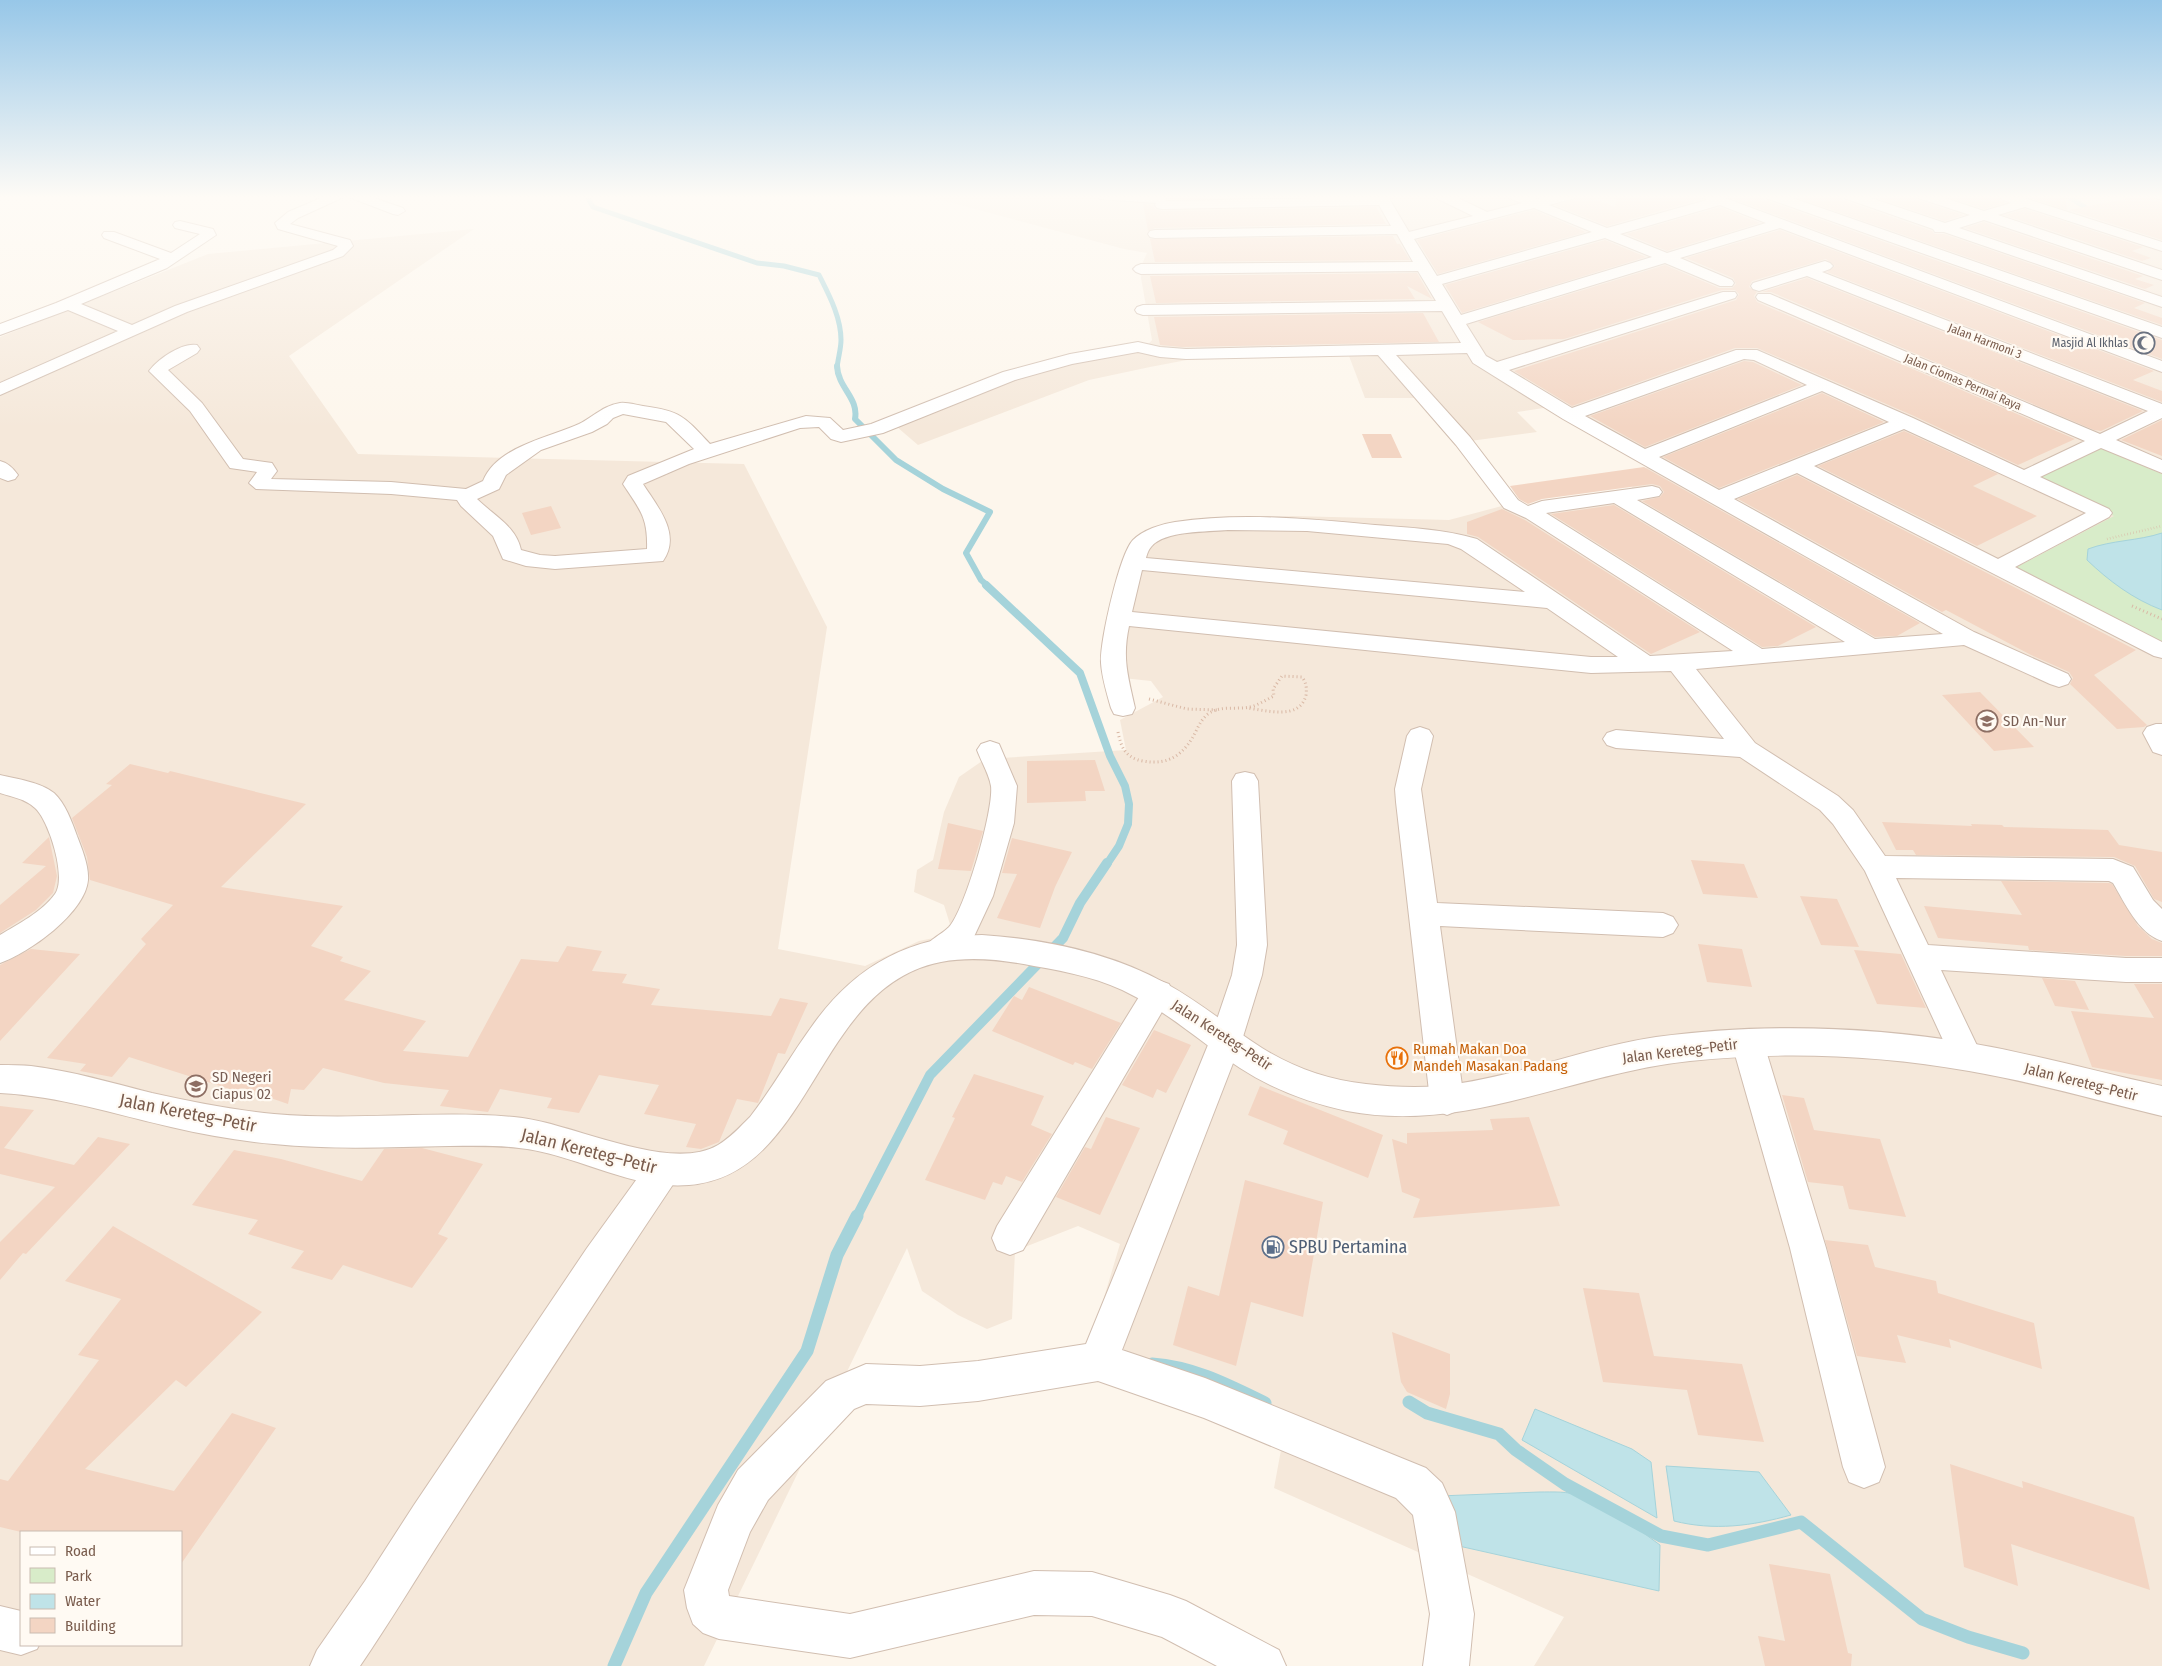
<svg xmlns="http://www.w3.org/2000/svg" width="2162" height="1666" viewBox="0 0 2162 1666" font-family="'Fira Sans Condensed',sans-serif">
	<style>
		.residential { fill: #f5e8da; fill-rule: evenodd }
		.green { fill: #d8ecc9 }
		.water { fill: #bfe3e8; stroke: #a5d3da }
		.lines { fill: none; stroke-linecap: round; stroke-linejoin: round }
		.stream-far4 { stroke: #a5d3da; stroke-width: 5 }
		.stream-far3 { stroke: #a5d3da; stroke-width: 6 }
		.stream-far2 { stroke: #a5d3da; stroke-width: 8 }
		.stream-far1 { stroke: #a5d3da; stroke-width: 10 }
		.stream { stroke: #a5d3da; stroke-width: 13 }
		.building { fill: #f3d5c3 }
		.minor-casing { stroke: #d1beb0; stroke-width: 2 }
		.tertiary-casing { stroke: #d1beb0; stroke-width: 2 }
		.path-far1 { stroke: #d9b8a5; stroke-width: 2.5; stroke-dasharray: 0.5 2.5; stroke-linecap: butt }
		.path { stroke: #d9b8a5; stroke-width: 3; stroke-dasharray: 1 3; stroke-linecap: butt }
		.minor { fill: #fff; fill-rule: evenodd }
		.tertiary { fill: #fff; fill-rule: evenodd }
		.labels { text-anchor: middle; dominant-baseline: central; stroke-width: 4.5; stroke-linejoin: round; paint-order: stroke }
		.far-street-label { font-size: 12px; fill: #7a5c4d; stroke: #fffaf3 }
		.far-worship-label { font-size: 12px; fill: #5b616d; stroke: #fffaf3; text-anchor: end }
		.education-label { font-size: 15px; fill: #785e54; stroke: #fffaf3; text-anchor: start }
		.street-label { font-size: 15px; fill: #7a5c4d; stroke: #fffaf3 }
		.food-label { font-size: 15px; fill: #c56008; stroke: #fffaf3; text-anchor: start }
		.near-street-label { font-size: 18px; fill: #7a5c4d; stroke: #fffaf3 }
		.near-service-label { font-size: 18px; fill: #4e5e75; stroke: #fffaf3; text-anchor: start }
	</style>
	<rect width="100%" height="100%" fill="#fdf6ec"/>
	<path class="residential" d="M923,195h1172l67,21v1450h-628l30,-49 -290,-129 12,-65 -198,-72 32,-107 -42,-18 -63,25 -3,68 -25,10 -29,-14 -36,-24 -15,-43 -203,418h-704v-1329l208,-83 266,-25 -185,127 69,98 386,10 83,163 -49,322 87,17 54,-25 34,-7 -9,-29 -30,-13 3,-22 16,-10 11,-48 15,-35 26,-18 141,-9 -6,-30 43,-23 -12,-16 -47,-5 33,-139 9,-6 86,-11 60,-4 157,4 68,-18 36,11 69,-12 27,-37 -99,-57 -33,5 20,20 -67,9 -39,-43h-66l-16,-42 -157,3 -42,8 -61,13 -171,65 -21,-18 143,-58 106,-22 6,-7 -11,-62 1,-14 5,-11 -23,-4zM21,1532h160v113h-160z"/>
	<path class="green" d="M2098,447l64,27v169l-147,-75 99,-52 -82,-38z"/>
	<path class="water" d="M2162,533v77c-29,-11 -53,-29 -75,-50l1,-11c24,-9 50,-8 74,-16z
		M1535,1409l97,40 19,13 6,56 -135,-78z
		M1666,1466l93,6 32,43c-39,11 -77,16 -117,6z
		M1539,1492c14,0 29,-1 42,4 29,9 55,32 79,49l-1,46 -218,-49 -2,-46z"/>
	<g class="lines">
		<path class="stream-far4" d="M586,195l7,12 164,56 27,3 35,9c10,20 22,42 22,65 0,9 -3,18 -4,28
			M2066,195l20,13 9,3"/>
		<path class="stream-far3" d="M837,366c1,22 22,32 18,53l41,41 47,29 47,23 -24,41 15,27 7,6"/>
		<path class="stream-far2" d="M986,585l94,88 30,83 15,30 4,18 -1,20 -9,22 -12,18"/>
		<path class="stream-far1" d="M856,1218l74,-143 133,-137 17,-35 27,-40"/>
		<path class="stream" d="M1152,1364c42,3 76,21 113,39
			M1409,1402l18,11 72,21 17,16 49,34 96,52 47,9 93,-23 121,97 46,18 55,16
			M614,1666l32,-73 161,-242 30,-96 20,-39"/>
	</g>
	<path class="building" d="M1166,195h203l-201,4z
		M1617,195h79l6,4 -95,27 -52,-21 31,-9 29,11z
		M1722,195h40l3,5 397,140v19z
		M1789,195h51l3,5 89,31 3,3h9l201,69 -11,5 28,10v7z
		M1868,195h46l3,5 47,15 -19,6z
		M1942,195h58l-1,3 6,5 -21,6z
		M2021,195h44l2,15z
		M2144,195l18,7v38l-93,-30z
		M1143,204l10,1 2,4 7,2 214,-4 10,17 -231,4 -7,3z
		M1720,207l40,16 -93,28 -41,-17z
		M2025,209l118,38 -11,4 19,7 -9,3 -138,-46z
		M1534,210l52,22 -148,42 -21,-34z
		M1984,222l159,54 -8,3 19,6 -9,4 -180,-61z
		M1780,230l374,141 -21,9 29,11v11l-335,-130 8,-6 -9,-7 -74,22 -3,6 8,5 -3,4 3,6 318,137 -57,26 -104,-49 -157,-68h-22l-163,58 -58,-35 222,-71 3,-6 -4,-4h-13l-158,49 -51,1 -35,-18 187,-57 54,23h13l4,-4 -3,-6 -47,-20z
		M1393,236l4,8h3l10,16 -255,2 -5,-23z
		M1605,240l41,17 -184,56 -17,-28z
		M1417,273l15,26 -25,-13 8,13 -259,4 -6,-27z
		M1807,278l336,133 -42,20 -7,-1 -323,-138h-9z
		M1423,313l16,29 -257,5 -22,-2 -6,-28z
		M1744,361l9,1 49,23 -157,62 -55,-31z
		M1822,393l62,29 -165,66 -56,-31z
		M2162,420v36l-41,-16z
		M1904,431l94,43 -25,12 64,30 -60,30 -159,-80z
		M1362,434h29l11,24h-30z
		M1644,467l276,156 -23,13 -22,1 -233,-136 18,-4 4,-5 -4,-6 -8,-2 -110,15 -14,5 -9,-5 -9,-13z
		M1797,475l339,175 -42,25 53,50 -3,2 -27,2 -47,-45 3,-6 -4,-6 -38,-17 -85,-45 -4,2 -204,-113z
		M1614,505l202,122 -38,19 -16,1 -211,-133z
		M551,506l10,22 -30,7 -9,-22z
		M1502,509l23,11 175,112 -49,22 -173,-117 -11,-3v-12z
		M1980,692l54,55 -40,4 -52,-56z
		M1095,760l10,31h-20l1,10 -59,2v-42z
		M130,764l38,9 2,-2 136,33 -85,83 122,19 -32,40 32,11 -3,4 31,10 -27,29 82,21 -23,30 65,6 53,-98 37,3 9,-16 35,5 -10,20 35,3 -5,9 38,6 -9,16 120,11 9,-18 28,5 -23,51 -7,-1 -20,50 -21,-4 -18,43 -18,7 -15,-2 10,-23 -52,-10 15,-29 -60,-10 -20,38 -32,-5 5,-10 -52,-9 -12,23 -48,-6 9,-16 -65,-7 -61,-15 -19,22 -13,-1 -3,15 -46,-16 -3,4 -110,-35 -17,20 -32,-6 6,-7 -39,-6 99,-114 -5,-5 32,-34 -83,-25 -3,-23 -15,-39 40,-33 -6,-1z
		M1882,822l90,4 -1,-2 31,1 2,2 104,3 11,15 43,7v50l-8,-3 -19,-33 -21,-9 -198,-2 -3,-5h-17z
		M948,823l35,8 -12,40 -33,-2z
		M49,837l8,39 -4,17 -17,17 -36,23v-28l46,-39 -24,-3z
		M1012,838l60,14 -17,35 -15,41 -43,-10 20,-44 -15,-1z
		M1691,860l53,4 14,34 -55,-4z
		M2001,881l108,2 3,1 26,42 14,13 10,4v13h-36l-97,-6 -1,-4 -90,-8 -14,-32 98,9z
		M1800,896l37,3 22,48 -38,-2z
		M1698,944l44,5 10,38 -45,-5z
		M31,949l49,5 -80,87v-76z
		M1854,950l47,4 25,54 -49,-4z
		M2042,978l33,3 14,29 -34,-4z
		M2134,984h28v96l-70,-13 -21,-56 83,7z
		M1029,987l92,36 -29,46 -17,-7 -2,3 -81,-34 22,-35 8,4z
		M1154,1030l37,15 -25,48 -9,-4 -4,9 -31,-13z
		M974,1074l70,22 -13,29 21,9 -30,48 -16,-6 -4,9 -9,-3 -8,18 -60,-20 30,-62 -3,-1z
		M1260,1086l123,49 -15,43 -85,-34 5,-13 -40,-16z
		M1782,1095l22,3 10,32 66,9 26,78 -57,-8 -6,-23 -35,-4z
		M0,1106l34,4 -30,38 70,17 24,-28 32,7 -104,110 -3,-1 -23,27v-38l55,-55 -55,-13z
		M1106,1117l34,11 -40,87 -44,-18 29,-50 6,2z
		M1529,1117l31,89 -147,12 7,-19 -18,-7 -10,-53 15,5v-11l86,-3 -3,-11z
		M422,1148l61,16 -45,70 10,4 -36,50 -69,-23 -11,15 -41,-12 13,-17 -56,-17 10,-14 -66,-15 42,-55 47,9 81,22 22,-32z
		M1245,1180l78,22 -20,115 -52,-15 -15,64 -63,-21 15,-59 31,10z
		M113,1226l149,86 -76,75 -10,-7 -91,89 89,22 58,-78 44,15 -95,136v-32h-160l-21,-5v-48l8,2 91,-121 -21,-5 43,-56 -56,-18z
		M1825,1240l43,5 7,22 61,14 2,12 96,30 8,46 -93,-30 2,9 -54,-13 9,28 -49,-7z
		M1583,1288l56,5 15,63 88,8 22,78 -66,-7 -11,-45 -84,-8z
		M1392,1332l58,22v40l-4,15 -39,-17 -6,-10z
		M1950,1464l73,24 -1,-7 112,36 16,73 -139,-46 7,42 -54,-19z
		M1769,1564l61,10 18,79 4,1 -1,12h-86l-7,-30 27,5z"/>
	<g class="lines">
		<g class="minor-casing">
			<path id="minor" d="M328,195h37l38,13 2,3 -7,4 -5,-1 -47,-18 -48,22 -8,6 60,16 3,6 -10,10 -156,56 -187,83v-12l118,-52 -50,-21 -68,25v-11l56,-21 104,-44 -56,-21 -2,-3 2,-3h10l57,21 29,-19 -25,-6 -2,-3 2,-3 5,-1 33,8 3,6 -49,33 -86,36 51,21 43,-19 158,-56 5,-4 -60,-17 -3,-6 13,-11z
				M1093,195h67l5,1 1,5 208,-4 -1,-2h14l22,37 64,-16 -37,-18 -2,-3h18l35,17 35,-9 -13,-5 -2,-3h19l11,4 17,-4h23l-2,3 -26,7 58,23 100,-28 -9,-5h19l445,166v11l-382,-144 -100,30 52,22 2,3 -2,3h-12l-55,-23 -199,61 20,32 11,6 226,-70h12l2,3 -2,3 -226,72 63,38 164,-58h21l156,68 111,52 61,-29 -327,-141 -2,-3 2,-3h12l330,140 48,-23 -341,-135 -48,15 -6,-2 -2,-3 2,-3 72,-22 5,2 3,3 -3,3 -8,3 340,132v14l-46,22 46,20v13l-61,-25 -61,29 69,32 3,4 -3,4 -94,50 147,75v16l-8,-2 -357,-183 -63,26 240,133 94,42 3,5 -3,5 -9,3 -9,-3 -86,-39 -268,24 59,74 83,53 15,14 32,46 228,3 20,8 20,33 9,9v32c-24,-8 -37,-38 -49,-58l-4,-2 -213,-3 32,67 198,13h36v24h-36l-185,-12 41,86 -5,10 -11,4 -11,-4 -90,-195 -32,-47 -13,-14 -80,-53 -124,-9 -9,-3 -4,-6 4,-6 9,-3 108,9 -53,-68 -80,2 -462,-47c-7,33 -1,50 6,82l-3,6 -9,2 -9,-2 -3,-6c-4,-14 -9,-30 -10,-45 -1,-21 18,-108 32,-123 10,-10 28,-16 42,-18 66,-10 134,-3 200,3 35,3 69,4 102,14l173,117 83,-5 -207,-133 -22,-10 -48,-63 -78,-90 -192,4 -26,-2 -22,-5 -66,12 -57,16 -132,53 -42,9 -10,-3 -12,-12 -19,1 -111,36 -46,20c14,22 39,50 20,77l-108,8 -29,-3 -23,-7 -10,-23 -32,-30 -4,-6 -66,-6 -135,-5 -7,-6 8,-11 -27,-4 -40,-57 -41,-40c9,-12 33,-29 48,-26l3,4 -3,4 -29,17 34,33 41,56 29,4 5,8 -6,8 120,3 75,7 17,-8c14,-35 66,-43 96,-57 14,-7 25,-19 41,-21 7,-1 16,2 23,3 38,5 42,11 67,38l96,-28 24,2 13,12 28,-6 132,-52 67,-18 68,-12 22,5 26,2 275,-6 -19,-32 -299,4 -6,-2 -2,-3 2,-3 6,-2 293,-4 -18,-30 -277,3 -5,-2 -3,-3 3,-3 5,-2 272,-2 -16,-28 -242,4 -5,-1 -2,-3 2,-3 5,-1 236,-4 -12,-21 -217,4 -5,-1 -2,-3 1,-2 -56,-4zM1720,205l46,18 -99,30 -47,-19zM1534,208l58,24 -155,44 -23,-37zM1605,238l47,19 -191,58 -19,-31zM1467,353l6,10 90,56 380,215 -68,5 -238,-139 22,-4 3,-4 -3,-4 -7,-2 -110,15 -14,5 -10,-6 -48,-63 -74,-82zM1744,359l10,1 53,25 -162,64 -60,-33zM1822,391l67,31 -170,68 -60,-33zM623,414l43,8 28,27 -66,27 -5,8c17,26 25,33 24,65l-92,7 -15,-1 -19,-5c-5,-24 -28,-35 -44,-51l22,-10 7,-14 35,-25 51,-18 15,-8 6,-6zM1904,429l182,84 -88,46 -184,-93zM1614,503l231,139 -83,7 -216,-136zM1228,530l79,1 141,13 13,5 64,43 -379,-34c1,-4 3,-9 5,-11 13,-17 57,-15 77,-17zM1142,570l405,38 71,49h-27l-459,-45z
				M1764,195h20l378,132v11l-396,-140z
				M1842,195h20l83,28 25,-8 -52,-17 -2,-3h20l48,16 27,-8 -8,-3 -2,-3 2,-2h12l147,47v9l-137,-44 -27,8 164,55v10l-178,-60 -25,8 203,69v10l-218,-75h-9l-2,-3 -89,-31z
				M2153,195h9v5l-7,-2z
				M0,461c8,2 13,7 18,14l-3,4 -7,2 -8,-3z
				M2156,724h6v31l-9,-3 -10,-19 4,-6z
				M1420,727l9,3 4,6 -12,53 16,114 226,10 10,4 5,8 -5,8 -10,4 -223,-11 24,174 -5,10 -12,5 -12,-5 -5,-10 -34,-298 -1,-13 12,-53 4,-6z
				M990,741l9,3 18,42 -3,37 -21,73 -22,47 -21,15 -11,4 -11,-4 -4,-8c6,-12 16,-14 25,-23 16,-17 45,-118 42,-141 -2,-12 -10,-25 -14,-36l4,-6z
				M1245,772l9,2 4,7 9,164 -5,30 -20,65 -120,310 83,28 221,90 16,15 13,29 19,102 -5,52h-46l7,-52 -17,-99 -17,-17 -192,-80 -106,-37 -120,20 -58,5 -54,-2 -12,5 -86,91 -18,32 -22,58 1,6 121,18 184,-43 58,1 78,23 16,6 93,49 7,16h-69l-55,-29 -70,-21 -58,-1 -184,43 -131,-19 -16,-6 -10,-9 -6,-16 -3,-18 34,-85 20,-35 88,-89 40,-17 54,2 58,-5 108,-17 124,-304 22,-65 5,-30 -5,-164 4,-7z
				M0,775c17,4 40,7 54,18 11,10 18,29 23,43 5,13 12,30 11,44 -3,33 -59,73 -88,83v-28c18,-11 42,-23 55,-41 12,-16 -6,-74 -20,-86 -9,-9 -23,-11 -35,-15z
				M1158,980l11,4 4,9 -150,257 -13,5 -13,-5 -5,-12 5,-12 150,-242z
				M1748,1030l11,4 5,10 62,204 59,219 -6,15 -15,6 -15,-6 -6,-15 -53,-219 -58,-204 5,-10z
				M664,1153l12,5 5,11 -5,11c-78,116 -154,234 -230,352 -29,45 -56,90 -86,134h-50l7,-16 48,-69 49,-76 173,-257 65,-90z
				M0,1606l21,5v34h18l-2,4 -16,6 -21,-5z"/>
		</g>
		<g class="tertiary-casing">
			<path id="tertiary" d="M982,935c62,4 129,18 183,48 35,19 64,44 97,65 32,20 67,32 104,36 25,3 50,4 74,2 74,-8 143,-38 216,-49 104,-14 211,-11 314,6 64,11 128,29 192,43v30c-64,-15 -128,-34 -193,-45 -92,-16 -186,-20 -279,-10 -117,12 -223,73 -343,50 -37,-8 -75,-22 -107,-43 -36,-23 -68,-53 -106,-72 -31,-17 -65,-24 -100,-30 -30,-6 -62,-10 -93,-4 -126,24 -127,213 -252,223 -59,5 -113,-31 -170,-37 -23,-3 -47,-2 -70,-2 -58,1 -117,4 -175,-2 -34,-3 -69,-9 -103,-17 -57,-13 -112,-31 -171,-34v-28c10,0 21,0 31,1 41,5 81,17 121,27 40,9 81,17 122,21 80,7 161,-4 240,3 55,4 154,57 204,28 12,-7 22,-18 32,-28 22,-28 39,-59 60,-88 42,-61 97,-93 172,-94z"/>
		</g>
		<path class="path-far1" d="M2107,539l55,-13"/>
		<path class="path" d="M2132,606l30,13
			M1149,699l38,10 32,1
			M1118,732c3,16 8,26 25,29 27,5 43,-8 54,-32 3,-6 6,-11 11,-15 12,-9 28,-4 42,-7 8,-2 16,-7 24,-11l-1,-7 9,-13 20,1c4,5 5,11 4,18 -6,26 -41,15 -59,13"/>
		<use href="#minor" class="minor"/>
		<use href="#tertiary" class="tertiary"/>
	</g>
	<linearGradient id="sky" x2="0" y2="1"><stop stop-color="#97c7e8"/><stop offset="0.46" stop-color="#fefbf6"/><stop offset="1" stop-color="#fefbf6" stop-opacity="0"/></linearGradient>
	<rect width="2162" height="428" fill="url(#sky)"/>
	<defs>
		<g id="mosque-ring" transform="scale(1.125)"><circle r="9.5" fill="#fffaf3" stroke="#6b7280" stroke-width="1.5"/><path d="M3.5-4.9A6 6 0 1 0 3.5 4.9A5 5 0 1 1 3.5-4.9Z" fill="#6b7280"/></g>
		<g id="school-ring" transform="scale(1.125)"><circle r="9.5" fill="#fffaf3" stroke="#8d6e63" stroke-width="1.5"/><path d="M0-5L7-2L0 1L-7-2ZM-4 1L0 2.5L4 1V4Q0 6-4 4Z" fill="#8d6e63"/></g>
		<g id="restaurant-ring" transform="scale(1.125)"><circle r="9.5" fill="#fffaf3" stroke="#e8710a" stroke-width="1.5"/><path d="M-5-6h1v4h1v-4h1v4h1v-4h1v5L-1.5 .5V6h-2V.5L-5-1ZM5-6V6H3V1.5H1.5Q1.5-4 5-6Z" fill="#e8710a"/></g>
		<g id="fuel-ring" transform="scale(1.125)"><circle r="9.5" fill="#fffaf3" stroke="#5c6f8a" stroke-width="1.5"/><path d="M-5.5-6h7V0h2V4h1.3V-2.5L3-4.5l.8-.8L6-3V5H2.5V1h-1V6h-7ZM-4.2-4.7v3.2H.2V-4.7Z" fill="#5c6f8a"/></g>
	</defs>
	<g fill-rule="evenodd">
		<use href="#mosque-ring" x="2144" y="343"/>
		<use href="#school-ring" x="1987" y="721"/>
		<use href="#restaurant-ring" x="1397" y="1058"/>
		<use href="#school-ring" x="196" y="1086"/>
		<use href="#fuel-ring" x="1273" y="1247"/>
	</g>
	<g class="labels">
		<g class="far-street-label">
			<text transform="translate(1985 341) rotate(21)">Jalan Harmoni 3</text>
			<text transform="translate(1963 382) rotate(23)">Jalan Ciomas Permai Raya</text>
		</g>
		<g class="far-worship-label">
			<text x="2128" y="343">Masjid Al Ikhlas</text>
		</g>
		<g class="education-label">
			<text x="2003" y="721">SD An-Nur</text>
			<text x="212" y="1077">SD Negeri<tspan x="212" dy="17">Ciapus 02</tspan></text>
		</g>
		<g class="street-label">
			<text transform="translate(1222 1035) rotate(33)">Jalan Kereteg–Petir</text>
			<text transform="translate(1680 1051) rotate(-7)">Jalan Kereteg–Petir</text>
			<text transform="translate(2081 1082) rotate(14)">Jalan Kereteg–Petir</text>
		</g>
		<g class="food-label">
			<text x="1413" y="1049">Rumah Makan Doa<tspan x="1413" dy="17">Mandeh Masakan Padang</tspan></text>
		</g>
		<g class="near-street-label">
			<text transform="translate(188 1113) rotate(11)">Jalan Kereteg–Petir</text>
			<text transform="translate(589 1151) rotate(14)">Jalan Kereteg–Petir</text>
		</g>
		<g class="near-service-label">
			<text x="1289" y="1247">SPBU Pertamina</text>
		</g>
	</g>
	<rect x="20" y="1531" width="162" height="115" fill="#fffaf3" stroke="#cabbb1"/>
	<rect x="30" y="1547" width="25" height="8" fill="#ffffff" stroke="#cabbb1"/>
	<text x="65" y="1556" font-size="15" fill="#7a5c4d">Road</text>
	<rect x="30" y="1568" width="25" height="15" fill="#d8ecc9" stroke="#cabbb1"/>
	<text x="65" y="1581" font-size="15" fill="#7a5c4d">Park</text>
	<rect x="30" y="1594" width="25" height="15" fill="#bfe3e8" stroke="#cabbb1"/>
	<text x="65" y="1606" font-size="15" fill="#7a5c4d">Water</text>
	<rect x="30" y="1618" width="25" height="15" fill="#f3d5c3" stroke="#cabbb1"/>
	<text x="65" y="1631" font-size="15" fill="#7a5c4d">Building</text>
</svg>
